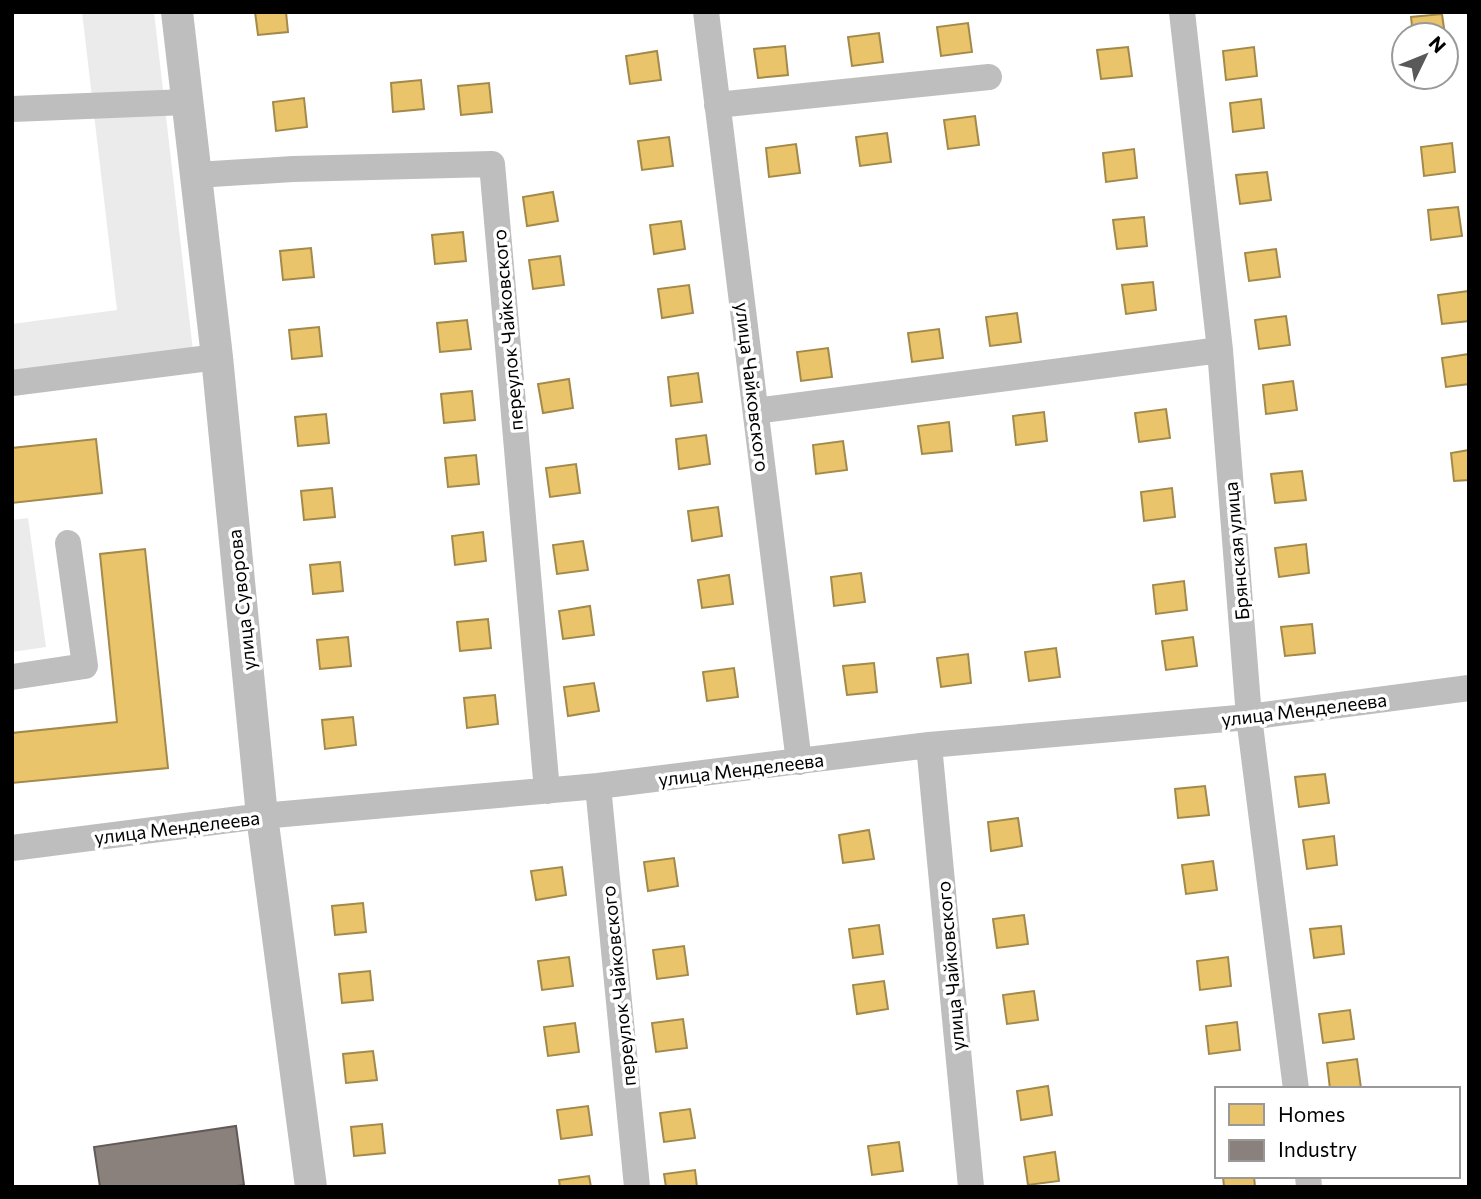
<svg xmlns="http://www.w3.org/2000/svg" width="1481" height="1199" viewBox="0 0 1481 1199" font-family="Commissioner,sans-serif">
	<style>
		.green { fill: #ebebeb }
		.homes { fill: #e9c46a; stroke: #a3894a; stroke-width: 2 }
		.industry { fill: #8a817c; stroke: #615a57; stroke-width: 2 }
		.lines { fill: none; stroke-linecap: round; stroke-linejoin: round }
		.minor { stroke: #bebebe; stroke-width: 26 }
		.tertiary { stroke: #bebebe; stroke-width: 32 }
		.labels { text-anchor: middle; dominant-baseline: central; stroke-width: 7; stroke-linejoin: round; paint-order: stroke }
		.street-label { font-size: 19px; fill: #000; stroke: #fff }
	</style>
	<rect width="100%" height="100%" fill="#fff"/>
	<path class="green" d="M82,12h72l39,339 -181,21v-48l105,-14z
		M28,518l18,129 -34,5v-132z"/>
	<path class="homes" d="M255,12h31l2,20 -30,3z
		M1442,14l3,21h-32l-2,-18z
		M968,23l4,29 -31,4 -4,-29z
		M879,33l4,29 -31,4 -4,-29z
		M785,46l3,29 -30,3 -4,-29z
		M1128,47l4,29 -31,3 -4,-29z
		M1254,47l3,29 -31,4 -3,-29z
		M657,51l4,29 -31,4 -4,-28z
		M421,80l3,29 -31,3 -2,-29z
		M489,83l3,29 -31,3 -3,-29z
		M304,98l3,29 -31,4 -3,-29z
		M1261,99l3,29 -31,4 -3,-29z
		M975,116l4,29 -31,4 -4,-29z
		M887,133l4,29 -31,4 -4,-29z
		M669,137l4,29 -31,4 -4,-29z
		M1452,143l3,29 -31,4 -3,-29z
		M796,144l4,29 -31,4 -3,-29z
		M1134,149l3,29 -31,4 -3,-29z
		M1267,172l4,28 -31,4 -4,-29z
		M553,192l5,29 -31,5 -4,-29z
		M1458,207l4,29 -31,4 -3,-30z
		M1144,217l3,29 -30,3 -4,-29z
		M681,221l4,28 -31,5 -4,-29z
		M463,232l3,29 -31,3 -3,-29z
		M311,248l3,29 -31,3 -3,-29z
		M1276,249l4,28 -31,4 -4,-28z
		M560,256l4,29 -31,4 -4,-29z
		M1153,282l3,28 -30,4 -4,-29z
		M689,285l4,28 -31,5 -4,-29z
		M1469,291v30l-27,3 -4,-29z
		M1017,313l4,29 -31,4 -4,-29z
		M1286,316l4,29 -31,4 -4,-29z
		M467,320l4,29 -31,3 -3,-29z
		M319,327l3,29 -30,3 -3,-29z
		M939,329l4,29 -31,4 -4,-29z
		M828,348l4,29 -31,4 -4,-29z
		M1469,354v30l-23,3 -4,-29z
		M698,373l4,29 -31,4 -3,-29z
		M569,379l4,29 -30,5 -5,-29z
		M1293,381l4,29 -31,4 -3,-29z
		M472,391l3,29 -31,3 -3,-29z
		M1166,409l4,29 -31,4 -4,-29z
		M1044,412l3,29 -31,4 -3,-29z
		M326,414l3,29 -31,3 -3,-29z
		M949,422l3,29 -30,3 -4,-28z
		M706,435l4,29 -31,5 -3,-30z
		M96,439l6,54 -90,10v-55z
		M843,441l4,29 -31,4 -3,-29z
		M1469,450v30l-15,1 -3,-28z
		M476,455l3,29 -31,3 -3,-29z
		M576,464l4,29 -30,4 -4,-29z
		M1302,471l4,29 -31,3 -4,-29z
		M332,488l3,29 -31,3 -3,-29z
		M1172,488l3,29 -31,4 -3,-29z
		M718,507l4,29 -30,5 -4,-30z
		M483,532l3,29 -31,4 -3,-29z
		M583,541l5,29 -31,4 -4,-29z
		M1306,544l3,29 -30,4 -4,-29z
		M145,549l23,219 -156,15v-50l105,-11 -17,-168z
		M340,562l3,29 -30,3 -3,-29z
		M861,573l4,29 -31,4 -3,-29z
		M729,575l4,29 -31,4 -4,-28z
		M1184,581l3,29 -31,4 -3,-29z
		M590,606l4,29 -31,4 -4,-28z
		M488,619l3,29 -31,3 -3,-29z
		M1312,624l3,29 -30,3 -4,-29z
		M348,637l3,29 -31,3 -3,-29z
		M1193,637l4,29 -31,4 -4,-29z
		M1056,648l4,29 -31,4 -4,-29z
		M968,654l3,29 -30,4 -4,-29z
		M874,663l3,29 -30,3 -4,-29z
		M734,668l4,29 -31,4 -4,-29z
		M594,683l5,28 -31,5 -4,-29z
		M495,695l3,29 -31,4 -3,-30z
		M353,717l3,28 -31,4 -3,-29z
		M1325,774l4,29 -30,4 -4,-30z
		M1205,786l4,29 -31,3 -3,-29z
		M1018,818l4,28 -31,5 -3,-29z
		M869,830l5,29 -31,4 -4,-28z
		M1334,836l3,29 -30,4 -4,-29z
		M674,858l4,28 -30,5 -4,-29z
		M1213,861l4,29 -31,4 -4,-29z
		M562,867l4,28 -30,5 -5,-29z
		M363,903l3,29 -31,3 -3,-29z
		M1024,915l4,29 -31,4 -4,-29z
		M879,925l4,29 -30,4 -4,-29z
		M1341,926l3,28 -30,4 -4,-29z
		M684,946l4,29 -31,4 -4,-29z
		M569,957l4,29 -31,4 -4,-29z
		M1228,957l3,29 -31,4 -3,-29z
		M370,971l3,29 -31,3 -3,-29z
		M884,981l4,28 -31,5 -4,-29z
		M1034,991l4,29 -31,4 -4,-29z
		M1350,1010l4,29 -31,4 -4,-29z
		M683,1019l4,29 -31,4 -4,-29z
		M1237,1022l3,28 -31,4 -3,-28z
		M575,1023l4,29 -31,4 -4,-29z
		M373,1051l4,29 -31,3 -3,-29z
		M1357,1059l4,29 -31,1 -3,-26z
		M1048,1086l4,29 -31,5 -4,-29z
		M588,1106l4,29 -31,4 -4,-29z
		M690,1109l5,29 -31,4 -4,-29z
		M382,1124l3,29 -31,3 -3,-29z
		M899,1142l4,29 -31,4 -4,-29z
		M1055,1152l4,29 -31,4 -4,-28z
		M695,1170l2,17h-31l-2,-13z
		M589,1176l2,11h-31l-1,-7z
		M1223,1176h31l1,11h-31z"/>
	<path class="industry" d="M236,1126l8,59 -14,2h-130l-6,-40z"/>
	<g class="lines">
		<path class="minor" d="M706,12l93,750
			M1182,12l38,338 29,367 47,372
			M717,105l272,-28
			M12,109l175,-7
			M196,175l97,-6 199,-5 55,627
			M12,383l205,-26
			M756,411l464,-61
			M12,677l73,-11 -17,-123
			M929,745l42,442
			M598,786l39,401
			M12,848l250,-32 336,-30 331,-41 320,-28 220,-29
			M1308,1176l1,11"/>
		<path class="tertiary" d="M177,12l40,345 45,459 49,371"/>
	</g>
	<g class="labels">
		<g class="street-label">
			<text transform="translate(507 330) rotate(-95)">переулок Чайковского</text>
			<text transform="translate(753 387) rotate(83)">улица Чайковского</text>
			<text transform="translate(1236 551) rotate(-95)">Брянская улица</text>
			<text transform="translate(241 600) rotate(-96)">улица Суворова</text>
			<text transform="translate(1304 709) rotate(-7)">улица Менделеева</text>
			<text transform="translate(741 769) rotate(-7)">улица Менделеева</text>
			<text transform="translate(177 827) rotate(-7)">улица Менделеева</text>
			<text transform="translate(950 966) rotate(-95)">улица Чайковского</text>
			<text transform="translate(618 986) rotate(-96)">переулок Чайковского</text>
		</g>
	</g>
	<rect width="1481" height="1199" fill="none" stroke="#000000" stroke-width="28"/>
	<rect x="1215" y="1087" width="245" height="91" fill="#ffffff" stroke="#999999" stroke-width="2"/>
	<rect x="1229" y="1104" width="35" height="21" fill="#e9c46a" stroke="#999999" stroke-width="2"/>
	<text x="1278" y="1122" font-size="21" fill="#000000">Homes</text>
	<rect x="1229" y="1140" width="35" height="21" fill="#8a817c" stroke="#999999" stroke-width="2"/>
	<text x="1278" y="1157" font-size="21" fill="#000000">Industry</text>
	<g transform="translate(1425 56) rotate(47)"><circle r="33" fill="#ffffff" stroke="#999999" stroke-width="2"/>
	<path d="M0-5L12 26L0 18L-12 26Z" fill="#595959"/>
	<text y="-10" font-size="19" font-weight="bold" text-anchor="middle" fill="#000000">N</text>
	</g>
</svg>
